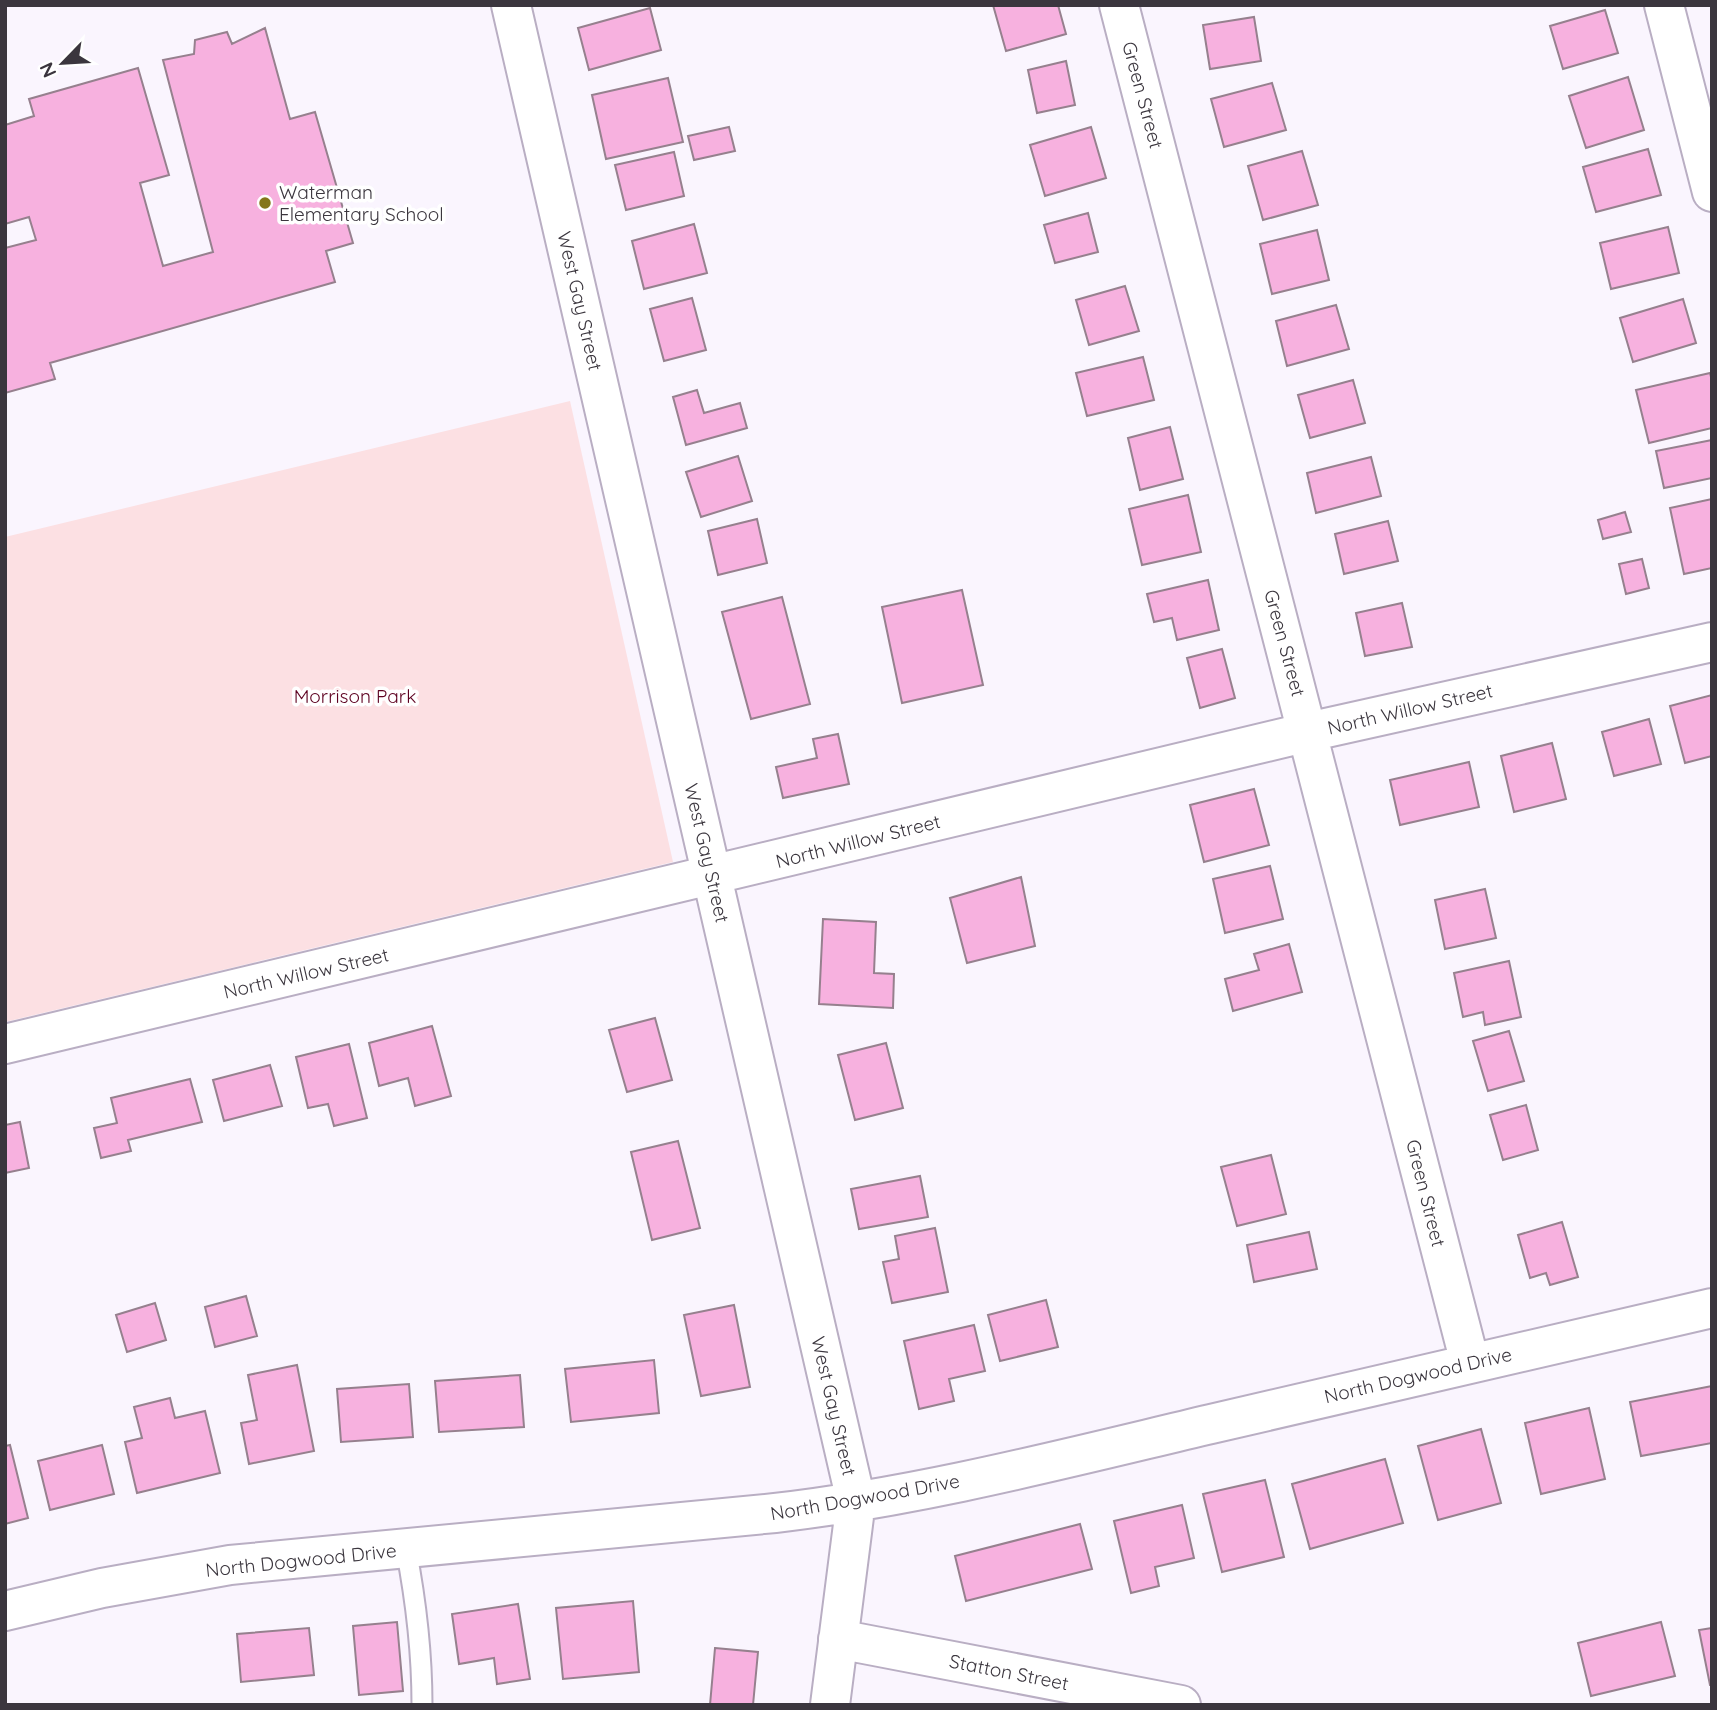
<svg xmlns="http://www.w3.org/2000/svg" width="1717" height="1710" viewBox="0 0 1717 1710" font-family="Quicksand,sans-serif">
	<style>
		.green { fill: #fce0e3 }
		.building { fill: #f7b1df; stroke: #96808e; stroke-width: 2 }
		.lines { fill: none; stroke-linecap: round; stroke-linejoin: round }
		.service-casing { stroke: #b9aec3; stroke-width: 23 }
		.minor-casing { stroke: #b9aec3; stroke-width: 42 }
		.service { stroke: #fff; stroke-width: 19 }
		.minor { stroke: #fff; stroke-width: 38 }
		.poi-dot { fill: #847619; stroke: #fff; stroke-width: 2.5 }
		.labels { text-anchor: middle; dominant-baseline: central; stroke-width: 7; stroke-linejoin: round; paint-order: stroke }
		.street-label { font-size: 19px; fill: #3b363e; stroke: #fff }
		.poi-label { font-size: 19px; fill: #3b363e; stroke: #fff; text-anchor: start }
		.park-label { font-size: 19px; fill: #5d0020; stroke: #fff }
	</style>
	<rect width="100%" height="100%" fill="#faf5fe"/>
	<path class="green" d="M570,401l103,461 -668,160v-485z"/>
	<path class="building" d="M993,5h65l8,29 -60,17z
		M650,8l11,42 -72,20 -11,-42z
		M1605,10l13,43 -55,16 -13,-43z
		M1254,17l7,44 -51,8 -7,-44z
		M265,28l25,91 25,-7 38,131 -27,8 9,31 -285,81 5,16 -50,14v-145l31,-8 -7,-23 -24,7v-99l29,-9 -5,-17 109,-31 31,107 -29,8 23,83 50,-14 -50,-192 31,-6 1,-14 32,-8 5,12z
		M1066,61l9,44 -38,8 -9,-43z
		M1628,77l16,53 -58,18 -17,-52z
		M668,78l15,64 -77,17 -14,-64z
		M1272,83l14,47 -62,17 -13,-48z
		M729,127l6,24 -41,9 -6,-24z
		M1091,127l15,51 -61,18 -15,-51z
		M1648,149l13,46 -65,17 -13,-45z
		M1302,151l16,54 -55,15 -15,-54z
		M674,152l10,44 -58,14 -11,-45z
		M1088,213l10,39 -43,11 -11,-38z
		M694,224l13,49 -63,16 -12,-48z
		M1668,227l11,46 -68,16 -11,-46z
		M1317,230l12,50 -57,14 -12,-50z
		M1125,286l14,45 -50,14 -13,-45z
		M692,298l14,52 -42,11 -14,-52z
		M1683,299l13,44 -63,19 -13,-44z
		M1336,305l13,44 -62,17 -11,-45z
		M1143,357l11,43 -67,16 -11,-43z
		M1710,373l2,8v47l-63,15 -13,-53z
		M1353,380l12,43 -55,15 -12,-43z
		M697,390l7,23 36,-10 7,25 -61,17 -13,-48z
		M1170,427l13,52 -43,11 -12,-52z
		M1712,440v38l-48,10 -8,-37z
		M738,456l14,45 -51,16 -15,-45z
		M1371,457l10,39 -65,17 -9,-40z
		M1188,495l13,57 -59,13 -13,-56z
		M1712,499v69l-28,6 -14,-66z
		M1625,512l6,20 -28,7 -5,-19z
		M757,519l10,44 -49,12 -10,-44z
		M1388,521l10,40 -54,13 -9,-40z
		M1642,559l7,29 -23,6 -7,-30z
		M1208,580l11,50 -42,10 -5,-22 -18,4 -7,-28z
		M962,590l21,95 -81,18 -20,-96z
		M782,597l28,107 -59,15 -29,-107z
		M1402,603l10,44 -47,9 -9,-43z
		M1222,649l13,49 -35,10 -13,-50z
		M1712,695v61l-27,7 -15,-57z
		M1649,719l12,45 -47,12 -12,-44z
		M838,734l11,50 -66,14 -7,-31 41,-9 -4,-19z
		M1552,743l14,56 -52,13 -13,-56z
		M1469,762l10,45 -79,18 -10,-45z
		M1254,789l15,56 -65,17 -14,-57z
		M1270,866l13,53 -58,14 -12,-54z
		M1021,877l14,69 -68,17 -17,-65z
		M1485,889l11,49 -51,11 -10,-49z
		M823,919l53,3 -2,51 20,1 -1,34 -74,-4z
		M1289,944l13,48 -69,19 -8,-32 34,-9 -5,-16z
		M1509,961l12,56 -36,8 -2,-13 -20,5 -9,-44z
		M655,1018l17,62 -45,12 -18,-62z
		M432,1026l19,70 -36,10 -7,-28 -29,8 -10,-43z
		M1509,1031l15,50 -36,10 -15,-50z
		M886,1043l17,65 -48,12 -17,-65z
		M349,1044l18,74 -33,8 -6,-22 -20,4 -12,-51z
		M270,1065l12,41 -58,15 -11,-41z
		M190,1079l12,43 -74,18 3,11 -30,7 -7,-30 23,-5 -6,-25z
		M1526,1105l12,45 -35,10 -13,-45z
		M20,1122l9,46 -24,5v-48z
		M678,1141l22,87 -48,12 -21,-88z
		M1271,1155l15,59 -49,12 -16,-59z
		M920,1176l8,41 -69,12 -8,-40z
		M1562,1222l16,55 -28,8 -4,-12 -16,5 -12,-43z
		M935,1228l13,64 -56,11 -9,-41 16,-3 -4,-23z
		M1309,1232l8,37 -63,13 -7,-37z
		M246,1296l11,40 -42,11 -10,-40z
		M1046,1300l12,47 -58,14 -12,-46z
		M155,1303l11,37 -39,12 -11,-37z
		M734,1305l16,82 -49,9 -17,-81z
		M974,1325l11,46 -36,8 5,22 -35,8 -15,-68z
		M654,1360l5,53 -88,9 -6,-53z
		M297,1365l17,86 -65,13 -8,-41 16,-3 -9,-45z
		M520,1375l4,52 -85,5 -4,-51z
		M409,1384l4,53 -72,5 -4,-53z
		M1712,1386v57l-71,13 -11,-54z
		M170,1398l5,20 30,-7 15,62 -83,20 -12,-51 17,-4 -8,-31z
		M1589,1408l16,71 -64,15 -16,-71z
		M1481,1429l20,74 -63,17 -20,-74z
		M10,1445l18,73 -23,6v-78z
		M102,1445l12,49 -64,16 -12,-49z
		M1385,1459l18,64 -93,26 -18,-65z
		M1265,1480l19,77 -62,15 -19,-78z
		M1182,1505l12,53 -39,9 4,19 -28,7 -17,-72z
		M1080,1524l12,45 -126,32 -11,-45z
		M633,1601l6,71 -76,7 -7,-71z
		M518,1604l12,75 -33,5 -3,-26 -35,6 -7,-50z
		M397,1622l6,69 -44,4 -6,-69z
		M1661,1622l14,54 -84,20 -13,-53z
		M309,1628l5,47 -73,7 -4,-48z
		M1712,1628v57h-2l-11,-55z
		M715,1648l43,4 -5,53h-43z"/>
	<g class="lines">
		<g class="service-casing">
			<path id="service" d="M406,1549c10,52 16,103 16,156"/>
		</g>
		<g class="minor-casing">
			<path id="minor" d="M511,5l345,1496 -26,204
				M1119,5l351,1358
				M1664,5l48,187
				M5,1044l1303,-312 404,-90
				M5,1611l97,-23 128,-23 545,-52c147,-17 292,-55 436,-89 167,-40 334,-78 501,-116
				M838,1639l343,66"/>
		</g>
		<use href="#service" class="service"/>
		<use href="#minor" class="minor"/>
	</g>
	<circle class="poi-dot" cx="265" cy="203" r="7"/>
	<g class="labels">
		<g class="street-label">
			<text transform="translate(1143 95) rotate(75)">Green Street</text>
			<text transform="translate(580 301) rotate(77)">West Gay Street</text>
			<text transform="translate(1285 643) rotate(75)">Green Street</text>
			<text transform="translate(1410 709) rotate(-13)">North Willow Street</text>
			<text transform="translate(858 841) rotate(-14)">North Willow Street</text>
			<text transform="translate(707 853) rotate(77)">West Gay Street</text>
			<text transform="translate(306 973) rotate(-13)">North Willow Street</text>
			<text transform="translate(1426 1193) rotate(76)">Green Street</text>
			<text transform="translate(1418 1375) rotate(-13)">North Dogwood Drive</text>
			<text transform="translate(834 1406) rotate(77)">West Gay Street</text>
			<text transform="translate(865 1497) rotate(-10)">North Dogwood Drive</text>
			<text transform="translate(301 1560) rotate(-6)">North Dogwood Drive</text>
			<text transform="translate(1009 1672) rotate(11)">Statton Street</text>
		</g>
		<g class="poi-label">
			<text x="279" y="192">Waterman<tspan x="279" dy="22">Elementary School</tspan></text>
		</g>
		<g class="park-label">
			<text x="355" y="696">Morrison Park</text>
		</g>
	</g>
	<rect width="1717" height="1710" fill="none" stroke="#3b363e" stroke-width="14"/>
	<g transform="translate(63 63) rotate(245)" stroke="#ffffff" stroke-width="5" paint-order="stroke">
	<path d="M0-5L12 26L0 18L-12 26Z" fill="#3b363e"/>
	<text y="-10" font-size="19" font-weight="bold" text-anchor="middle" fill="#3b363e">N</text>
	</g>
</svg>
